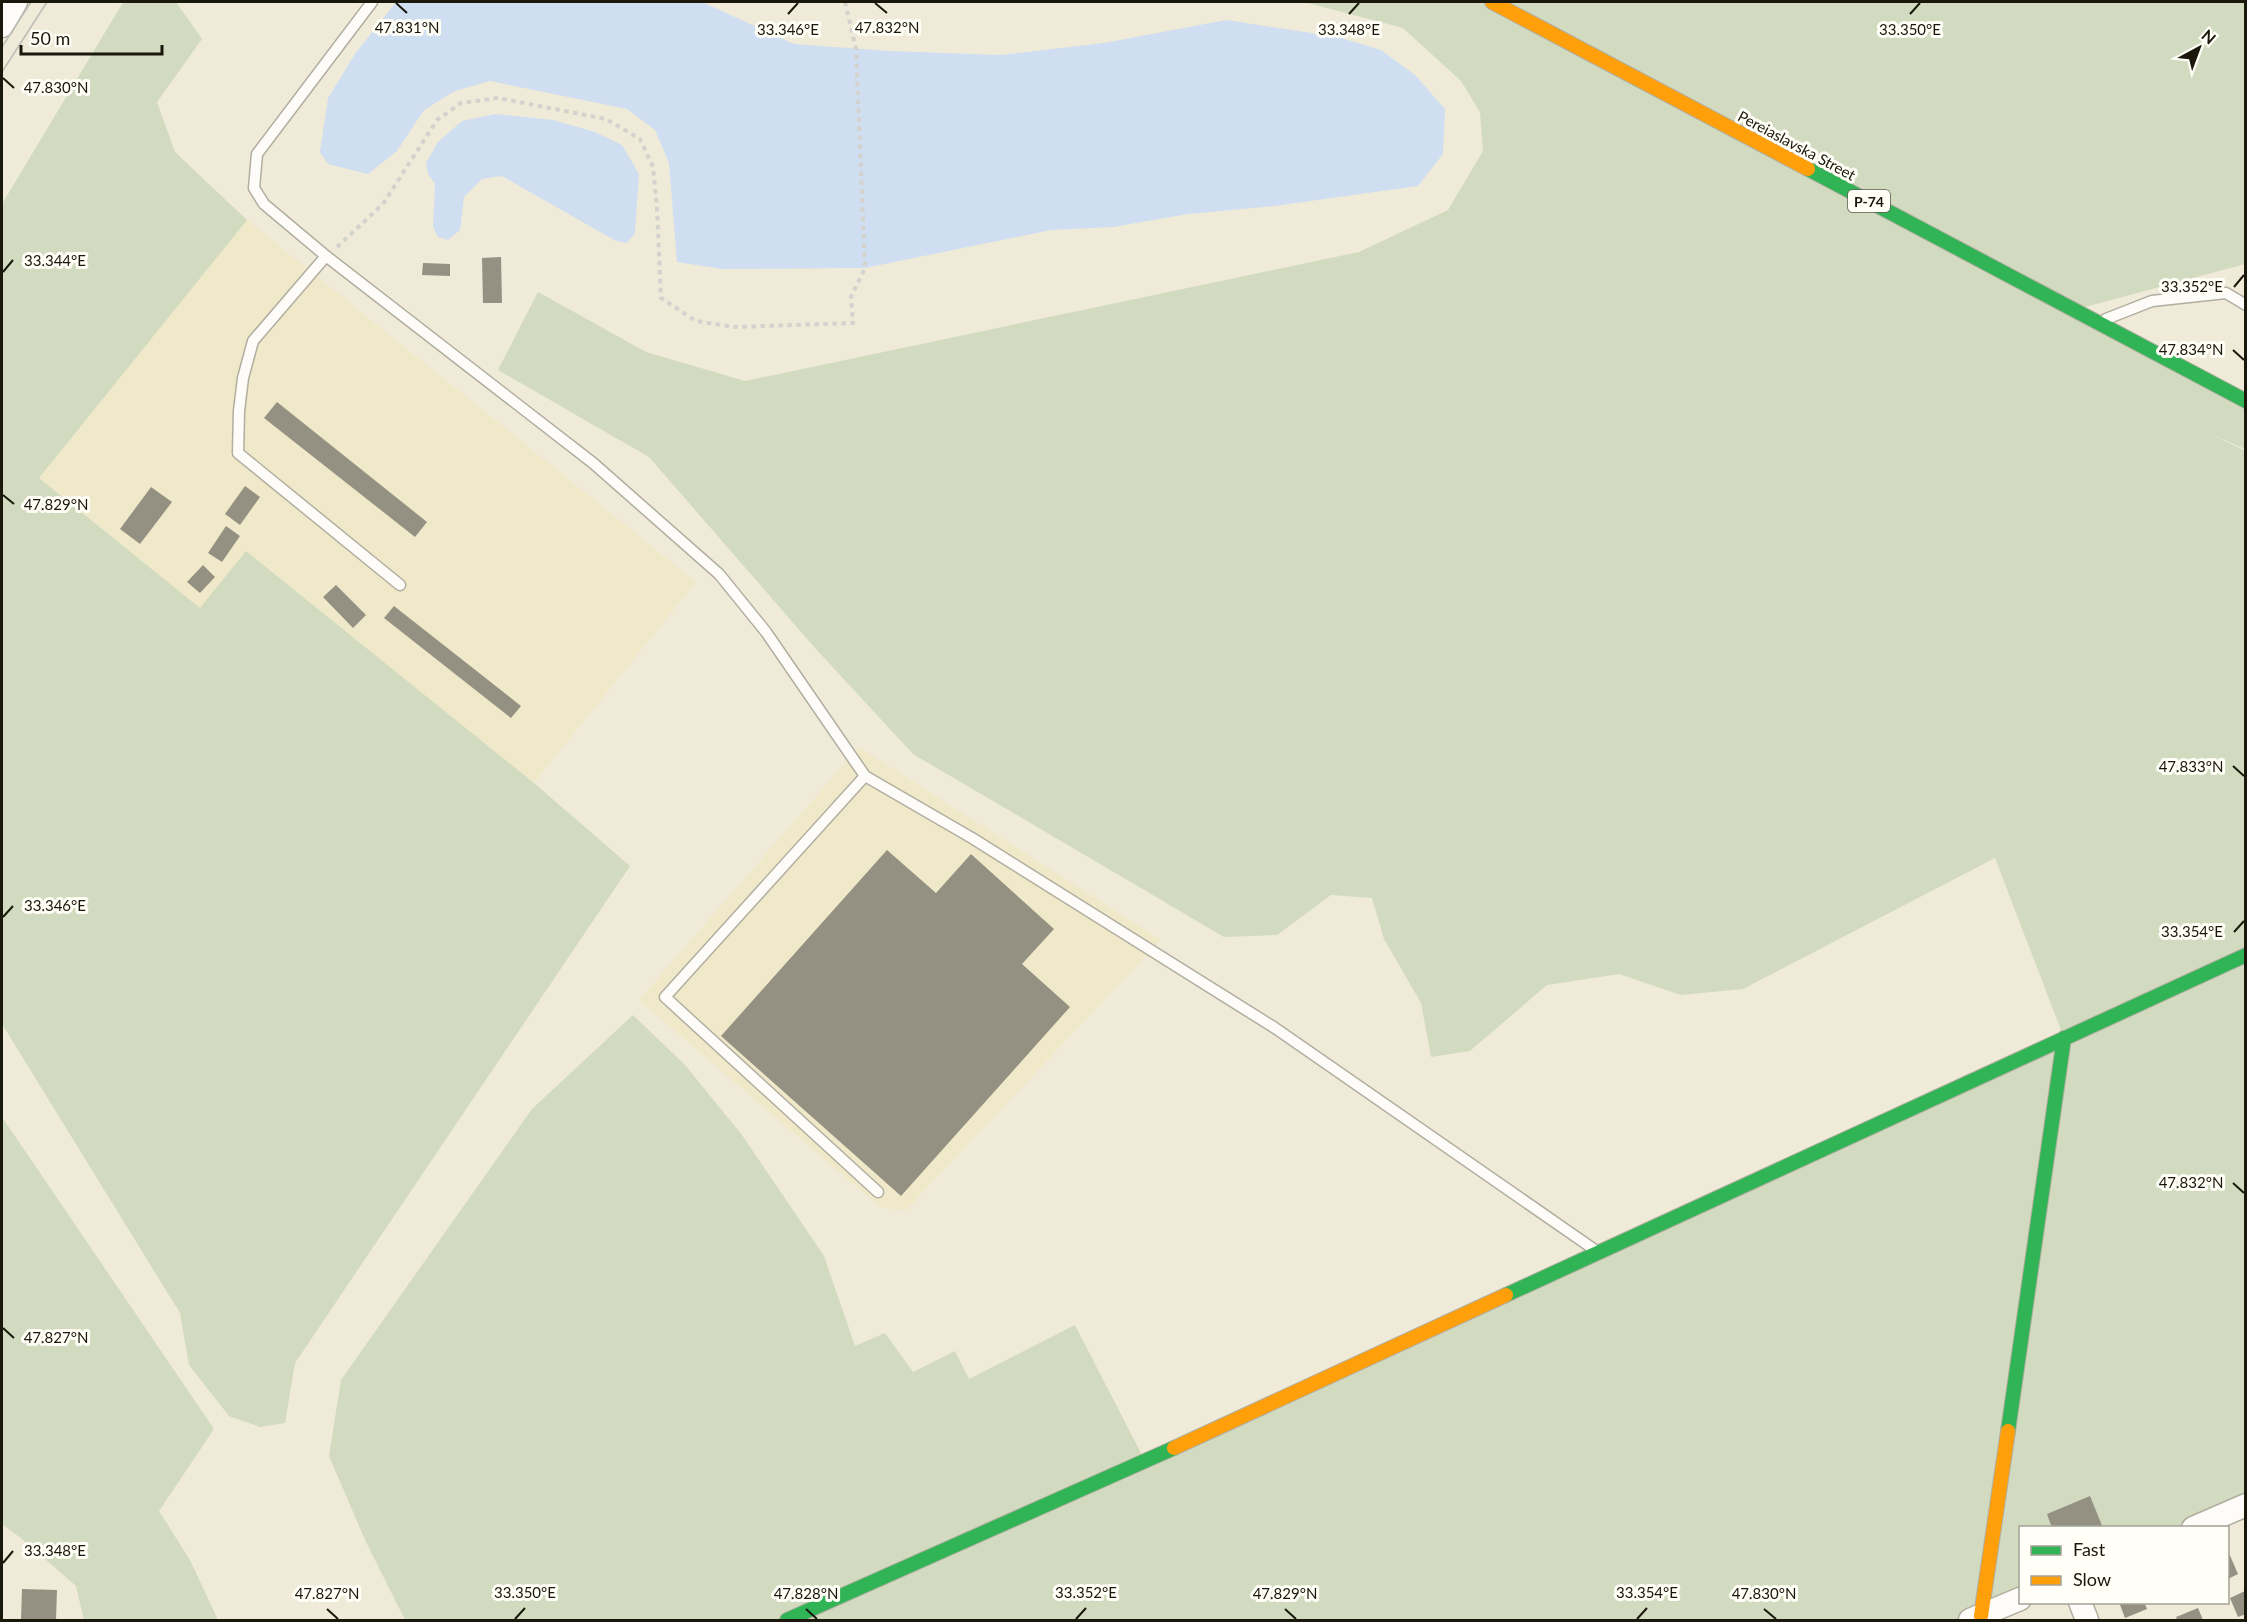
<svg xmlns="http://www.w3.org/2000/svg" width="2247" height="1622" viewBox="0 0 2247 1622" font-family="Lato,sans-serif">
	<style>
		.built { fill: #f0e9c9 }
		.green { fill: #d2dac0 }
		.water { fill: #cfdef1 }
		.building { fill: #949183 }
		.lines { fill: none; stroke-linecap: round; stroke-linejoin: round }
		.lane-casing { stroke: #b1aea0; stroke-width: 13 }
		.street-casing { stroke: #b1aea0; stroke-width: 25 }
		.fast-casing { stroke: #b1aea0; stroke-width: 16 }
		.slow-casing { stroke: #b1aea0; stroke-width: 16 }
		.path { stroke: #d3d2cc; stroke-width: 4; stroke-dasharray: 4.5 4.5; stroke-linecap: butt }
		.lane { stroke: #fdfcf9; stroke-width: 10 }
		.street { stroke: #fdfcf9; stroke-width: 22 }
		.fast { stroke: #30b455; stroke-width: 14 }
		.slow { stroke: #ff9f0a; stroke-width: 14 }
		.tram { stroke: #bebdb8; stroke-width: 1.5 }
		.ticks { fill: none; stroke: #1a170b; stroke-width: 2 }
		.labels { text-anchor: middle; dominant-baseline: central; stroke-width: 6; stroke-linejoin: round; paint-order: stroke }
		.shield { fill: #fffef7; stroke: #5f5c52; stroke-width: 1.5 }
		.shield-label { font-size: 14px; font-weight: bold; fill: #1a170b }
		.street-label { font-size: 15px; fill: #1a170b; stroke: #fffef7 }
		.ticks-label { font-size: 15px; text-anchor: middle; fill: #1a170b; stroke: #fffef7; stroke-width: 6; stroke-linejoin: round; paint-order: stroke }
	</style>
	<rect width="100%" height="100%" fill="#efebd8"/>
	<path class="built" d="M247,220l449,362 -162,201 -288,-232 -46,57 -161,-130z
		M859,747l302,193 -255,270 -25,-2 -242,-208z"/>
	<path class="green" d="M126,2h50l26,37 -45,63 18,50 72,68 -208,258 161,130 46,-57 288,232 96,83 -335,497 -10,60 -25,4 -31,-11 -40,-51 -9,-52 -178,-289v-820l120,-200z
		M1304,2h941v262l-171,46 171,91v48l-37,-16 38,18 -1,1054 -52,22 -173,1v71l-50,21h-1565l-39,-78 -37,-86 12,-76 191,-271 101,-94 52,50 57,70 82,121 31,90 30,-13 28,39 42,-21 14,28 106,-54 70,136 919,-423 -69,-180 -252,131 -62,6 -62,-21 -72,11 -77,66 -39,6 -10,-54 -37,-64 -12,-41 -41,-3 -54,40 -53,2 -311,-183 -98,-106 -166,-191 -151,-87 40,-78 108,60 99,29 614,-129 89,-42 35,-59 -3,-39 -19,-31 -58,-53z
		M2,1117l212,312 -55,82 31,49 28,60h-134l-8,-34 -54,-47 -20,-15z"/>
	<path class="water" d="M396,2h306l92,42 95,7 111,4 104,-12 122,-23 112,17 43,13 34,25 30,34 -2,45 -25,32 -144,20 -86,8 -75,13 -62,3 -186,38 -143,1 -45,-7 -8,-99 -14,-33 -28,-21 -137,-28 -35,10 -31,19 -27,41 -29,23 -40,-10 -8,-12 8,-54 27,-44z
		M496,114l57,6 42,12 27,13 17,29 -4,59 -8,10 -11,-2 -114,-65 -20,3 -18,18 -4,33 -12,10 -10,-3 -5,-10 2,-43 -7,-10 -2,-11 12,-21 24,-21z"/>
	<path class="building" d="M501,257l1,46h-19l-1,-45z
		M423,263l27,1v12l-28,-1z
		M277,402l150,120 -12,15 -151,-119z
		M245,486l15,11 -20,28 -15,-11z
		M151,487l21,15 -32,42 -20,-15z
		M226,526l14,10 -18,26 -14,-9z
		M203,565l12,12 -15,16 -13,-11z
		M336,585l30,30 -13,13 -30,-31z
		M394,606l127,100 -10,12 -127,-100z
		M887,850l49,43 35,-39 83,75 -32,35 48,43 -169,189 -180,-160z
		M2090,1496l13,32h-51l-5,-14z
		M2228,1551l10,23 -10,5z
		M22,1589l35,1 -1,30h-35z
		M2245,1591l1,23 -8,3 -8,-19z
		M2119,1602h25l3,7 -22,9z
		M2198,1608l5,12h-26l-1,-3z"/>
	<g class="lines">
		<g class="lane-casing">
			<path id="lane" d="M372,2l-115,152 -3,34 10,16 62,52 267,207 126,111 47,58 99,144
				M326,256l-73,85 -10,37 -4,33 -1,42 162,132
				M2106,319l46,-18 74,-8 20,12
				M878,1192l-213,-195 200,-221 107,62 303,190 320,222"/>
		</g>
		<g class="street-casing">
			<path id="street" d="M2,26l14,-24
				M2193,1528l53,-23
				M2080,1602l7,18
				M1970,1620l50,-21"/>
		</g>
		<g class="fast-casing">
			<path id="fast" d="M1808,169l438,232
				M1506,1295l740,-340
				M2008,1431l56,-393
				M787,1620l387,-172"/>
		</g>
		<g class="slow-casing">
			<path id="slow" d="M1492,2l316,167
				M1174,1448l332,-153
				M1981,1616l27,-185"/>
		</g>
		<path class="path" d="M337,247l46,-43 54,-84 24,-17 37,-5 108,21 34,20 13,28 4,41 4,90 35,23 38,6 119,-4 -2,-26 14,-29 -9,-219 -11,-47"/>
		<use href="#lane" class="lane"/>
		<use href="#street" class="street"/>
		<use href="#fast" class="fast"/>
		<use href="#slow" class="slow"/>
		<path class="tram" d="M2,47l29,-45
			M2,72l45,-70"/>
	</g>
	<path class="ticks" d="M396,3l11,10M875,3l12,10M788,14l10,-11M1349,14l10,-11M1910,14l10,-11M3,78l11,10M3,272l10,-12M2234,287l10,-12M2233,350l11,10M3,495l11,9M2233,766l11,10M3,917l10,-11M2234,932l10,-11M2233,1183l11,10M3,1328l11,10M3,1563l10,-12M327,1609l11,10M806,1609l11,10M1285,1609l11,10M1764,1609l12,10M515,1619l10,-11M1076,1619l10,-11M1637,1619l10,-11"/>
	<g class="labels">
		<rect class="shield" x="1848" y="190" width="42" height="22" rx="4.5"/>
		<g class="shield-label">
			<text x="1869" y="201">Р-74</text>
		</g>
		<g class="street-label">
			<text transform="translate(1797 145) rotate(28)">Pereiaslavska Street</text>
		</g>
	</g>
	<g class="ticks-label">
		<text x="407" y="33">47.831°N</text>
		<text x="887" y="33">47.832°N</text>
		<text x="788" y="35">33.346°E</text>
		<text x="1349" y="35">33.348°E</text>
		<text x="1910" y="35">33.350°E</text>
		<text x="56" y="93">47.830°N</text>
		<text x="55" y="266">33.344°E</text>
		<text x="2192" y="292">33.352°E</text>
		<text x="2191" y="355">47.834°N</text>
		<text x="56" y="510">47.829°N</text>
		<text x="2191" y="772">47.833°N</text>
		<text x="55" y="911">33.346°E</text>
		<text x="2192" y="937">33.354°E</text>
		<text x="2191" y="1188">47.832°N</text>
		<text x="56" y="1343">47.827°N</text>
		<text x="55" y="1556">33.348°E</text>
		<text x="525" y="1598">33.350°E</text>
		<text x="1086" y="1598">33.352°E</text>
		<text x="1647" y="1598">33.354°E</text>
		<text x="327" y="1599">47.827°N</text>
		<text x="806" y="1599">47.828°N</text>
		<text x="1285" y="1599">47.829°N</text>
		<text x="1764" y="1599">47.830°N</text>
	</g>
	<rect width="2247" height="1622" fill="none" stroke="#1a170b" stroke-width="6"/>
	<rect x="2019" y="1526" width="210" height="78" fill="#fffef7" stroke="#a3a299" stroke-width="1.5"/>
	<rect x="2031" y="1546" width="30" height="9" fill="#30b455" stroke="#a3a299" stroke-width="1.5"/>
	<text x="2073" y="1556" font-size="18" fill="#1a170b">Fast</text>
	<rect x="2031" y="1576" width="30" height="9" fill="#ff9f0a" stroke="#a3a299" stroke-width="1.5"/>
	<text x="2073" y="1586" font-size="18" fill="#1a170b">Slow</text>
	<g transform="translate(2199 48) rotate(41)" stroke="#fffef7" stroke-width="4.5" paint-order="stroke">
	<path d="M0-4.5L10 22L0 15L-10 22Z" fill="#1a170b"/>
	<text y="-9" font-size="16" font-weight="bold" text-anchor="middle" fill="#1a170b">N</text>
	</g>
	<path d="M21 45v9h141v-9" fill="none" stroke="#1a170b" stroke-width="3"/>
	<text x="30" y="45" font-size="18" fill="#1a170b" stroke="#fffef7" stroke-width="4.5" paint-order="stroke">50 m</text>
</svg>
